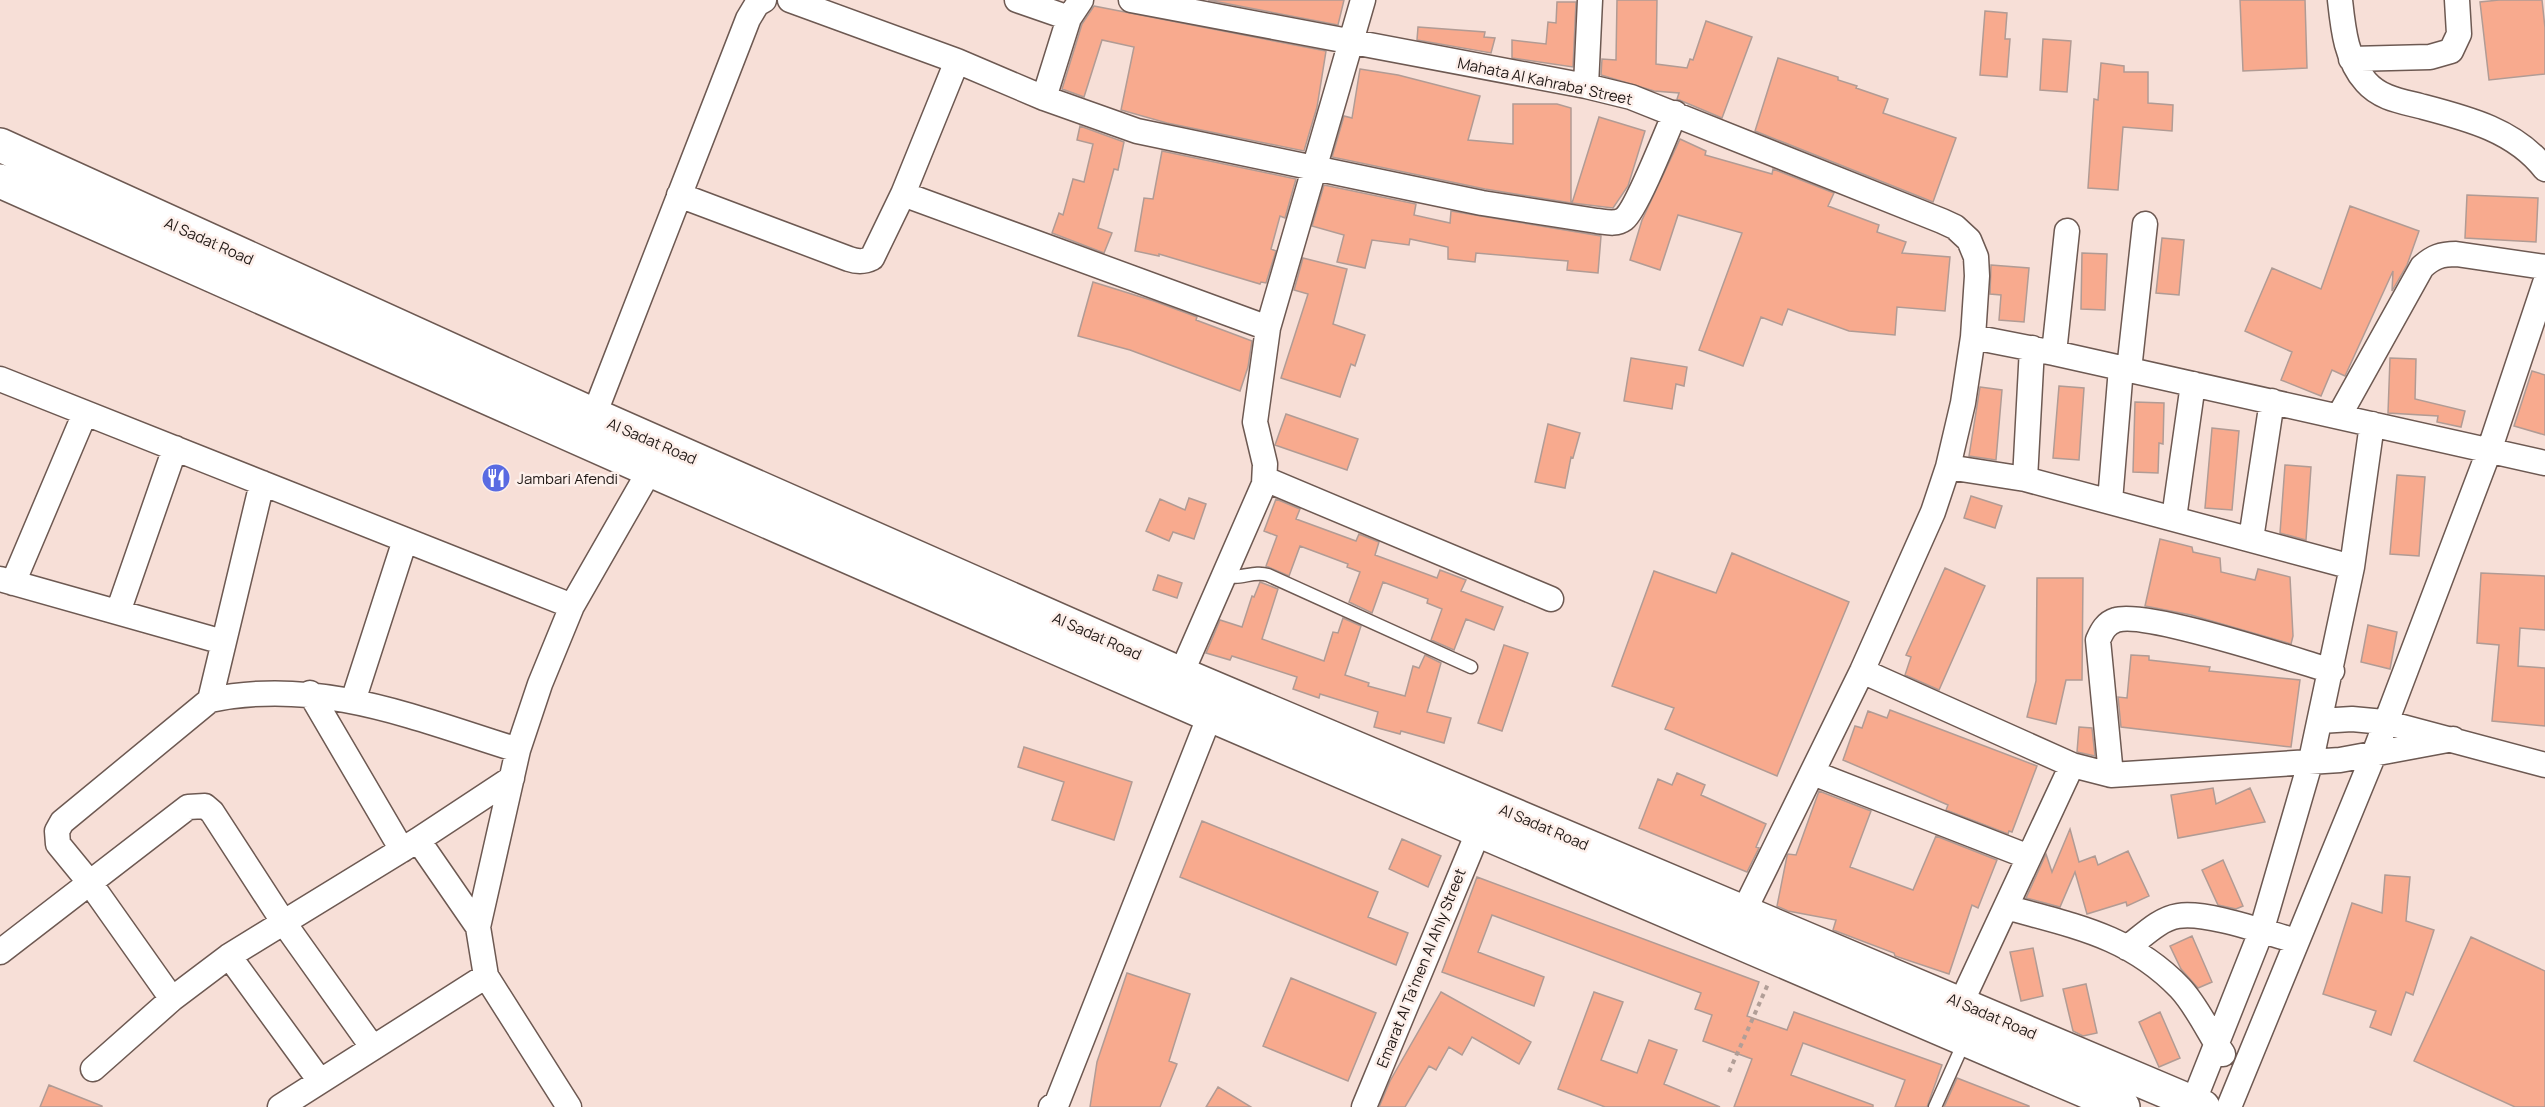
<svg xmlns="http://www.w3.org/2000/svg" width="2545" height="1107" viewBox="0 0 2545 1107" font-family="Manrope,sans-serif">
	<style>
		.building { fill: #f8aa8e; stroke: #b19b94; stroke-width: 1.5 }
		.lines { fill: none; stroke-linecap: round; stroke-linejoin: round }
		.service-casing { stroke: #6d5952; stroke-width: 15 }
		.minor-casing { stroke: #6d5952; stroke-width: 27 }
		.primary-casing { stroke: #6d5952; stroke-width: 36 }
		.path { stroke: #b19e97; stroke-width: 4; stroke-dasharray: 4.5 4.5; stroke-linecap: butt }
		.service { stroke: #fff; stroke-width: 12 }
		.minor { stroke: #fff; stroke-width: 24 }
		.primary { stroke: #fff; stroke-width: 33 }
		.labels { text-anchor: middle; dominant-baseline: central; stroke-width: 5; stroke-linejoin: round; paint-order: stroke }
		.street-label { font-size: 15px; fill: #211916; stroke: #fdefea }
		.poi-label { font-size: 15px; fill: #211916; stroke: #fdefea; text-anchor: start }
	</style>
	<rect width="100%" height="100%" fill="#f7dfd7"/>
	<path class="building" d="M1208,0h136l-6,25z
		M1617,0h40l-1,64 31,4 3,-9 3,1 13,-39 46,16 -30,81 -45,-19 2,-6 -25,-2 -53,-16 1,-16 14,1z
		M2240,0h65l2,68 -64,3z
		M2499,0h43l3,28v46l-56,6 -9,-78z
		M1557,2h19l-3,65 -61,-9v-18l34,4 2,-22 8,1z
		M1094,6l232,45 -9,56 -13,44 -137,-28 -46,-13 13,-63 -32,-7 -18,57 -22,-8 20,-65z
		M1985,11l22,2 -2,26h5l-3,38 -27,-2z
		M1418,27l67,5 -1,5 11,1 -4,15 -74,-13z
		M2043,39l28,2 -4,51 -27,-2z
		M1778,58l60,19v3l19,6 -1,2 32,11 -5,14 73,25 -23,64 -178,-71z
		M2101,63l23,3v6h24v31l25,2 -1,26 -49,-4 -5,63 -30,-2 6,-89 4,1z
		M1360,69l38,6 82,21 -12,44 45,4v-40h44l14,4v95l-86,-14 -153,-32 12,-41 8,2z
		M1599,117l46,14 -17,55 -15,22 -41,-5z
		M1080,126l44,16 -6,28 -4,-1 -16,59 14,5 -8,20 -52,-20 7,-20 4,2 10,-36 11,3 9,-38 -16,-4z
		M1680,139l26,12 -1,4 67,19 1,-5 61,24 -6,13 51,19 -2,7 29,10 -4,11 48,4 -5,54 -48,-4 -2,28 -46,-4 -61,-22 -6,16 -21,-8 -18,49 -44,-16 43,-117 -64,-18 -18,55 -30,-10 12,-40z
		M1162,151l134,28 -11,39 -5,-2 -9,33 5,2 -10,32 -5,-1 -1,2 -101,-30v2l-24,-5 9,-53 9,1z
		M1324,185l92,19 -2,11 36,8 1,-12 150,25 -3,37 -31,-3 1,-9 -92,-8 -1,9 -27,-3v-12l-38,-8 -1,6 -37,-5 -7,28 -28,-6 7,-27 -32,-9z
		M2467,195l71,3 -2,44 -71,-4z
		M2350,206l69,25 -12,34 -15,26 1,-20 -48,105 -13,-6 -11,26 -40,-16 11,-28 -47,-21 27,-63 49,21z
		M2162,238l22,2 -5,55 -23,-2z
		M2082,253l25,1 -2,56 -24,-1z
		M1303,258l44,11 -14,55 32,11 -10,31 -4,-2 -11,33 -59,-19 27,-84 -14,-4z
		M1991,265l38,3 -5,54 -25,-2 2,-25 -11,-1z
		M1093,282l61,19 43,16 -1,3 56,21 -4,26 -8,24 -110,-41 -52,-14z
		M1631,358l56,9 -3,19 -8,-2 -4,25 -48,-8z
		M2390,358l26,1 -1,40 50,12 -4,16 -24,-5 1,-6 -50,-3z
		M2532,371l13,4v60l-31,-9z
		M2059,386l25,2 -5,72 -26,-2z
		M1980,387l22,3 -6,70 -27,-4z
		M2135,402l29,1 -1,41 -4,-1 -1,30 -25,-1z
		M1286,414l72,25 -11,31 -72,-25z
		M1548,424l32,9 -7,25 -2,-1 -6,31 -30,-6z
		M2212,428l27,3 -7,79 -27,-2z
		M2285,465l26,2 -5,73 -26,-7z
		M2397,475l28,2 -6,79 -29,-2z
		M1971,496l31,10 -7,22 -31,-10z
		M1189,498l17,6 -12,35 -21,-7 -4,9 -23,-10 14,-32 25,11z
		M1276,499l24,10 -4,10 60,22 3,-7 20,8 -4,13 62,23 3,-8 26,10 -5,11 42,16 -9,23 -28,-11 -12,31 -23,-10 11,-31 -15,-6 1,-4 -45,-17 -11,31 -23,-11 11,-30 -13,-5 1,-3 -48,-18 -11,30 -23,-10 11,-30 -13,-5z
		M2160,539l32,8 1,5 27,6 1,14 34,8 3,-11 32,8 3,59 -2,8 -100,-29 -46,-9z
		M1732,553l117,49 -72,174 -112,-47 9,-21 -62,-22 42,-115 62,22z
		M1945,568l40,18 -46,104 -34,-15 6,-18 -5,-2z
		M2481,573l64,3v54l-25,-2 -2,38 27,2v58l-53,-5 7,-76 -22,-2z
		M1158,575l24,8 -5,15 -24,-8z
		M2037,578h46l-1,102h-16l-10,44 -29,-7 9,-36z
		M1260,582l18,7 -16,50 62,22 9,-29 5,1 5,-15 18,8 -16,49 24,8 -1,3 37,10 8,-30 6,2 6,-13 16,8 -14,49 24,6 -7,25 -43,-12 -1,3 -26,-7 4,-15 -58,-18 -1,4 -26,-9 4,-12 -65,-21 -2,4 -24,-7 14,-33 22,7 10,-31 2,1z
		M2368,625l29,7 -7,37 -29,-7z
		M1504,645l24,8 -26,78 -24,-8z
		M2131,655l18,1v4l61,7 -1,4 91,9 -9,67 -170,-20 -3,-30 9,1z
		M1890,710l147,56 -25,66 -3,-1 -1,3 -62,-24 2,-5 -105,-45 12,-34 7,2 6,-17 19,7z
		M2079,727l13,1 3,28 -18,-4z
		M1024,747l108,35 -18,58 -62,-20 12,-38 -46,-15z
		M1677,773l28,12 -4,10 65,29 -10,23 3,1 -12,24 -108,-44 19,-49 14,6z
		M2213,788l3,16 34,-16 15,34 -87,16 -7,-43z
		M1819,791l52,20 -21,56 63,23 23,-54 61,24 -19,48 -6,-3 -23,69 -54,-18 -1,-3 -61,-23 3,-10 -48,-9 -11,-5 10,-50 1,-2 8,1z
		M1202,821l176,71 -10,25 40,16 -12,32 -216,-88z
		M2070,829l9,33 16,-6 3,9 30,-14 21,45 -22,10 -1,-4 -39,12 -12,-42 -15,35 -34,-9 20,-44 6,18z
		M1402,839l39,17 -13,31 -39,-18z
		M2223,860l20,46 -7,3 -18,-4 -16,-35z
		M2385,875l25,2 -4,44 28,9 -21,65 -7,-3 -15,43 -21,-8 6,-16 -53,-17 29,-91 30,10z
		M1477,877l282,105 -12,34 40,14 7,-18 148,53 -15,42h-32l10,-27 -102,-37 -12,32 82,30v2h-139l18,-48 -49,-18 9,-26 -17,-6 6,-16 -209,-78 -14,37 66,25 -10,29 -92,-34z
		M2192,936l20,46 -14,6 -17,-19 -11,-23z
		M2471,937l74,34v136h-30l-101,-46z
		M2033,948l10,48 -22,5 -11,-49z
		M1127,973l63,21 -21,67 8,3 -17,43h-70l7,-45z
		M1291,978l85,35 -28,68 -85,-35z
		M2086,984l11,49 -14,3 -10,-5 -10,-42z
		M1441,992l90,50 -12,22 -47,-27 -10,18 -13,-8 -13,23 -7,-4 -24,41h-26l11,-26z
		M1594,992l29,10 -22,58 36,13 12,-33 28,10 -13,34 56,23h-115l-47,-18z
		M2160,1012l20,46 -21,9 -20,-45z
		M1957,1078l72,28v1h-85z
		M49,1085l53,21v1h-62z
		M1218,1087l33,20h-45z"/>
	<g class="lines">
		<g class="service-casing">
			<path id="service" d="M1223,575c16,6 30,-5 45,0l203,92
				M1935,1107l30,-67"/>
		</g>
		<g class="minor-casing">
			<path id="minor" d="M790,0l167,61 87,37 93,33 345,72 115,18c9,1 19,4 27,-2 12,-9 43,-87 51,-106
				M1017,0l52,18
				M1131,0l455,86 45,11 311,124 13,6 14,13 7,17 1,19 -4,61 -10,66 -15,64 -15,45 -71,159 -118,240
				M2340,0c3,28 6,60 26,82 14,16 34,19 54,24 46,12 95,24 125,63
				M2351,59l79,-2 21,-6 8,-17 -2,-34
				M1586,86l4,-86
				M1044,98l25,-80 12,-18
				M903,194l365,134
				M679,195l170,64c9,3 15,3 23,-1l31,-64 54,-133
				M1973,337l81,16 491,110
				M2054,353l13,-122
				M2129,370l16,-146
				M0,379l572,227
				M594,415l154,-396 9,-15 7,-4
				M2339,416l83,-149c11,-10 19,-13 34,-13l89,13
				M1948,467l77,12 327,88
				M1265,479l286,120
				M2025,479l7,-131
				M2110,501l11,-133
				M2174,518l19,-134
				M2251,539l21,-138
				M0,579l223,63
				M13,583l72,-170
				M118,612l57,-164
				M1862,671l210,94 39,10 229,-15 113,-21
				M1181,674l83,-190 1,-20 -10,-42 13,-94 95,-328
				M310,693l92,157
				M210,700c109,-23 205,18 308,50
				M353,701l52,-161
				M2320,721l32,-2 32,3 161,43
				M1813,773l216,84
				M2111,775l-13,-135c4,-9 8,-17 18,-20 29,-10 178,40 216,51
				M418,840l60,87
				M2006,907c67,19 123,28 174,81 17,18 29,45 43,66
				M2127,948c16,-12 32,-29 51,-32 28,-5 89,17 118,25
				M0,952l188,-145 17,-1 7,6 72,111 89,125
				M229,956l91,125
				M172,999l-82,-116 -32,-39 -1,-13 5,-9 148,-122 52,-217
				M1961,1003l111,-238
				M93,1069l79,-70 57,-43 189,-116 94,-62
				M2193,1103l68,-171 50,-172 41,-193 20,-143
				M280,1107l206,-131
				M569,1107l-83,-131 -8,-49 40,-177 22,-66 32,-78 78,-136
				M1051,1107l6,-4 153,-388
				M1364,1107l115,-277
				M2229,1107l145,-353 115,-303 56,-168"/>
		</g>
		<g class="primary-casing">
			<path id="primary" d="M0,145l594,270 587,259 1022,433
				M0,181l650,289 560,245 913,392"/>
		</g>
		<path class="path" d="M1729,1072l39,-88"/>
		<use href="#service" class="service"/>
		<use href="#minor" class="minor"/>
		<use href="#primary" class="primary"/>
	</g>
	<defs>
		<g id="restaurant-disc" transform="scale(1.5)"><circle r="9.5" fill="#596be2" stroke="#fdefea"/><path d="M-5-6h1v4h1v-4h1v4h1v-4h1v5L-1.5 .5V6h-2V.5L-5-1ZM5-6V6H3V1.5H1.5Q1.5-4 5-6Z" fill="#fff"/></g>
	</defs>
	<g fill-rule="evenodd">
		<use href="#restaurant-disc" x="496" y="478"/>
	</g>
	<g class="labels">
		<g class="street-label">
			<text transform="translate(1545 81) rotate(12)">Mahata Al Kahraba' Street</text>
			<text transform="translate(209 241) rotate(24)">Al Sadat Road</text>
			<text transform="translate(652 441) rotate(23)">Al Sadat Road</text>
			<text transform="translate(1097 636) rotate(24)">Al Sadat Road</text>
			<text transform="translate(1544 827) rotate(23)">Al Sadat Road</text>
			<text transform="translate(1421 968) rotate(-68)">Emarat Al Ta'men Al Ahly Street</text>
			<text transform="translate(1992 1016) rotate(23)">Al Sadat Road</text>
		</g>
		<g class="poi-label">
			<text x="517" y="478">Jambari Afendi</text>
		</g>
	</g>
</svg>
